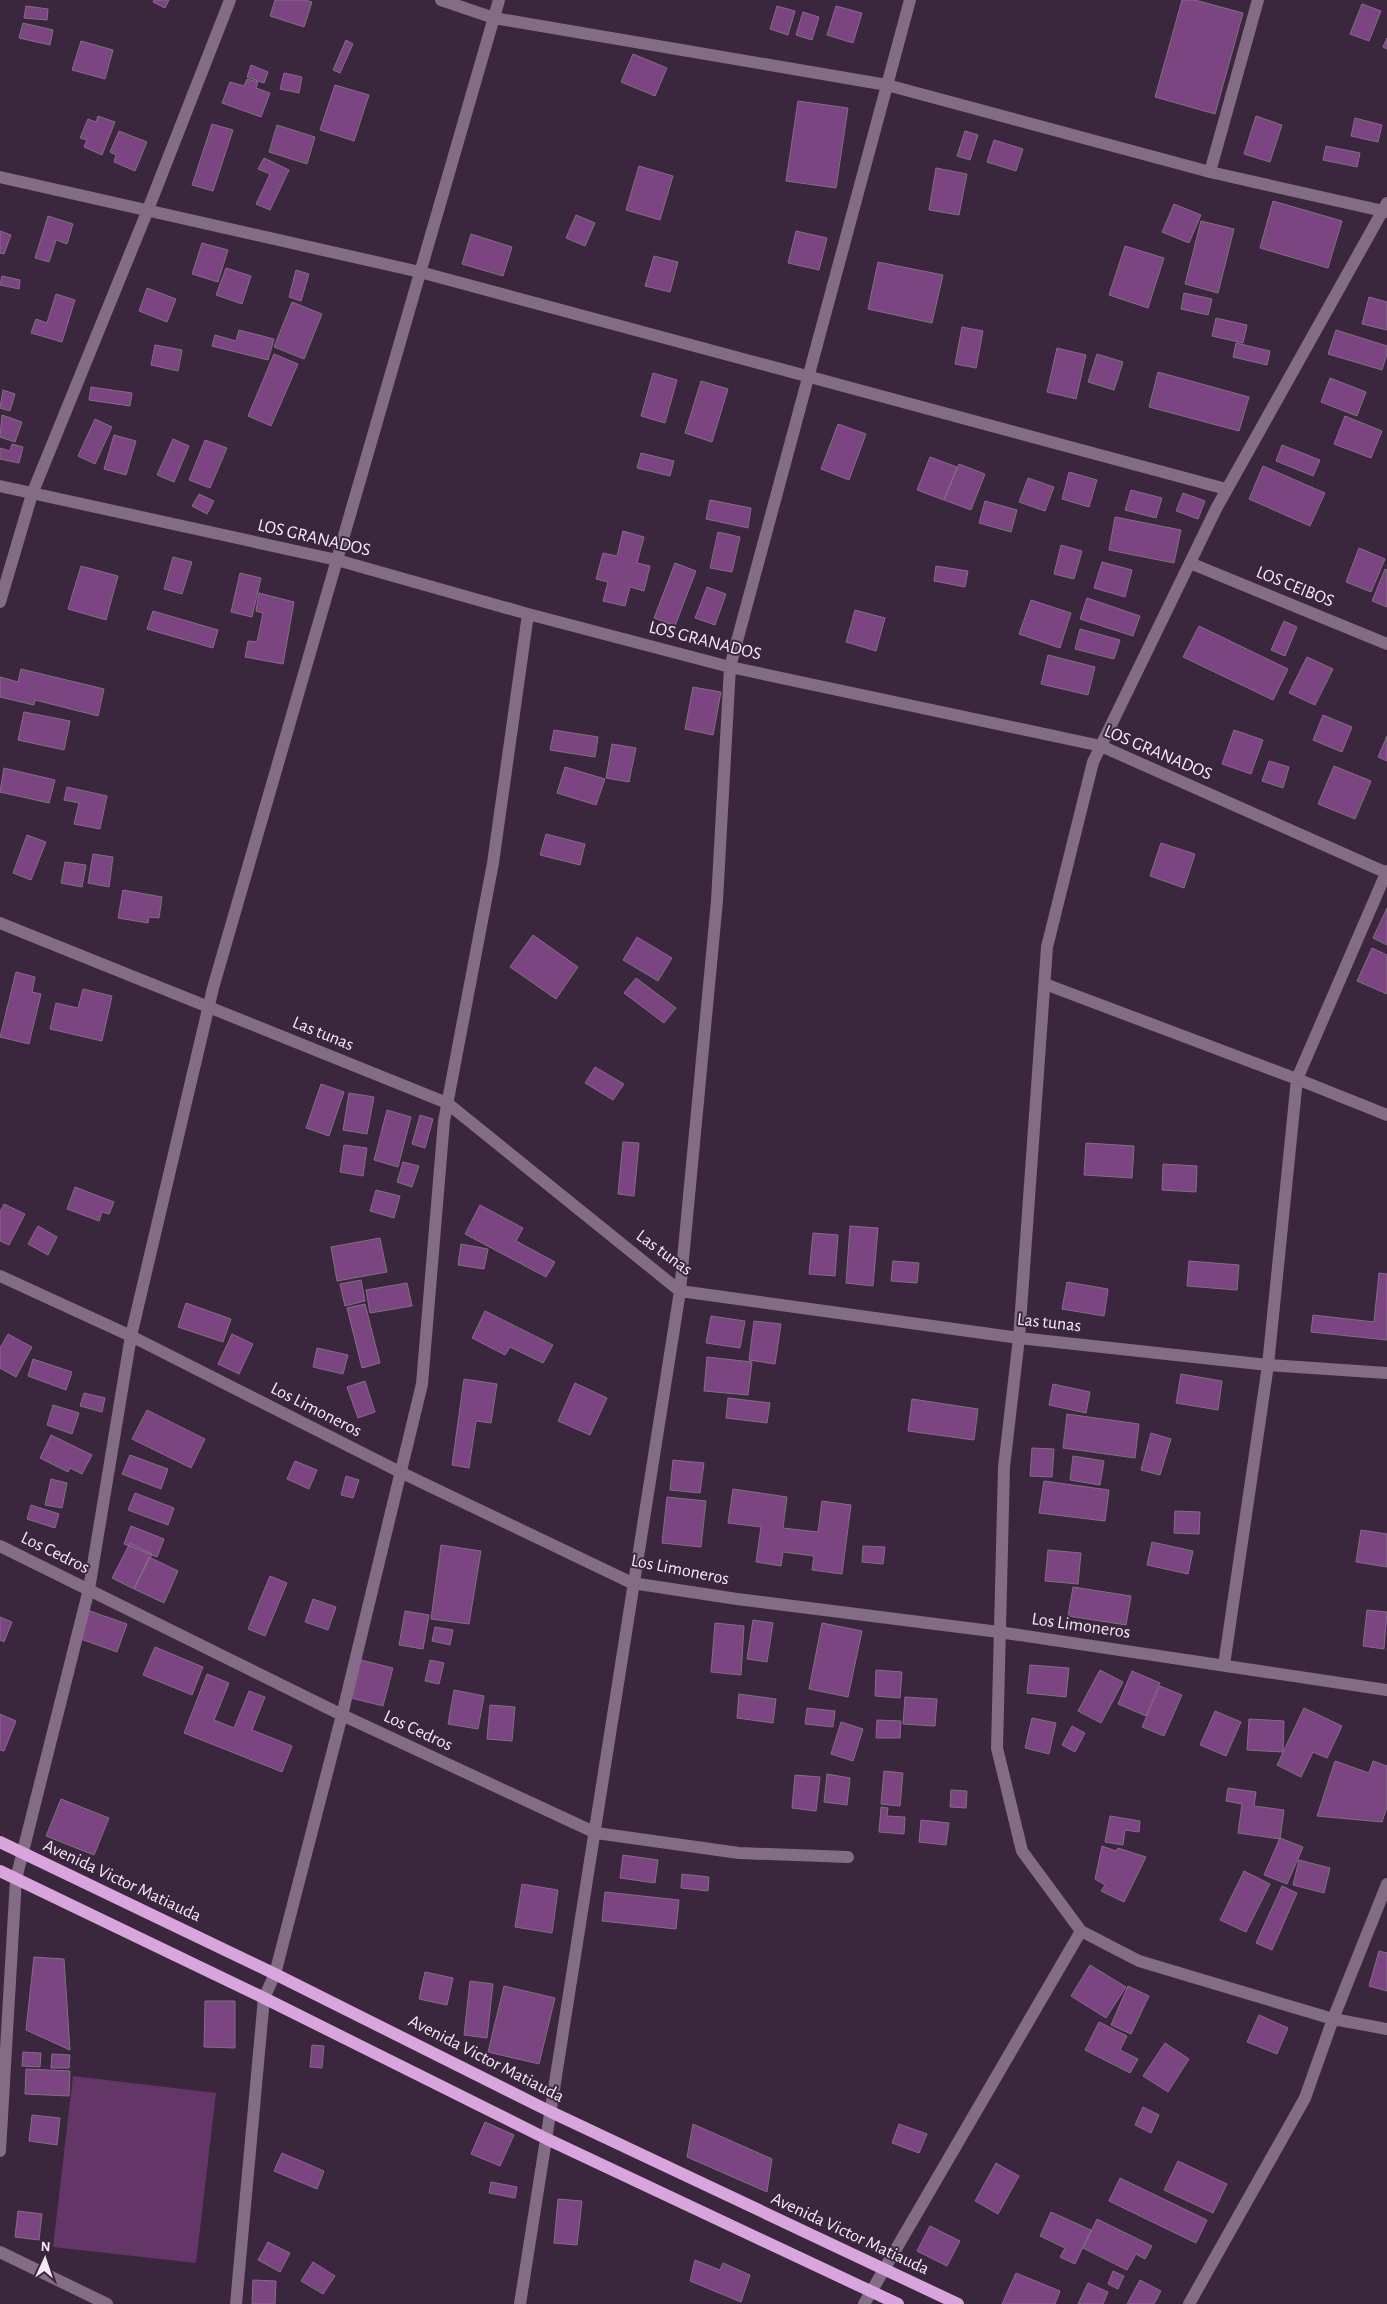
<svg xmlns="http://www.w3.org/2000/svg" width="1387" height="2304" viewBox="0 0 1387 2304" font-family="'Alegreya Sans',sans-serif">
	<style>
		.green { fill: #633667 }
		.building { fill: #7b4581; stroke: #846d86 }
		.lines { fill: none; stroke-linecap: round; stroke-linejoin: round }
		.minor { stroke: #846b86; stroke-width: 12 }
		.major { stroke: #d8a5dd; stroke-width: 12 }
		.labels { text-anchor: middle; dominant-baseline: central; stroke-width: 4; stroke-linejoin: round; paint-order: stroke }
		.street-label { font-size: 18px; fill: #f5e8f6; stroke: #3b273d }
	</style>
	<rect width="100%" height="100%" fill="#3b273d"/>
	<path class="green" d="M73,2076l143,17 -20,170 -143,-16z"/>
	<path class="building" d="M154,0h15l-4,8 -12,-6z
		M275,0h30l7,2 -8,25 -34,-11z
		M1182,0h13l48,13 -28,101 -60,-17z
		M1362,4l19,7 -12,30 -19,-7z
		M26,6l22,3 -1,11 -23,-2z
		M777,6l18,5 -7,24 -18,-6z
		M836,6l26,7 -9,30 -26,-8z
		M803,12l16,5 -7,23 -16,-5z
		M23,23l30,7 -3,15 -31,-7z
		M1387,38v11l-4,-2z
		M346,40l7,4 -13,29 -7,-3z
		M81,41l32,9 -8,29 -33,-9z
		M633,54l34,14 -12,28 -34,-14z
		M251,65l17,7 -4,11 -17,-6z
		M284,73l18,4 -3,16 -19,-4z
		M247,79l11,3 -2,6 14,5 -9,24 -39,-14 8,-21 14,4z
		M335,85l34,10 -15,46 -34,-11z
		M798,101l50,7 -12,80 -50,-7z
		M98,116l17,6 -13,33 -18,-8 3,-7 -7,-2 8,-19 8,3z
		M1256,116l26,9 -12,37 -26,-8z
		M1355,118l27,7 -4,17 -27,-6z
		M212,124l21,6 -20,61 -21,-6z
		M277,125l38,12 -8,27 -38,-12z
		M119,131l28,11 -12,29 -21,-9 2,-7 -6,-3z
		M965,131l13,4 -8,25 -13,-4z
		M994,140l29,9 -7,22 -29,-9z
		M1326,146l34,7 -3,14 -34,-7z
		M264,158l25,12 -19,40 -14,-6 14,-30 -12,-5z
		M639,166l34,10 -13,44 -34,-10z
		M936,168l31,6 -8,41 -30,-5z
		M1273,201l69,20 -14,47 -68,-20z
		M1174,204l27,11 -12,28 -27,-11z
		M576,215l19,8 -10,23 -19,-8z
		M48,216l25,8 -6,20 -11,-4 -7,22 -14,-4z
		M1201,221l33,8 -16,64 -33,-9z
		M0,231l11,4 -7,19 -4,-1z
		M796,231l31,7 -8,32 -31,-7z
		M471,234l41,13 -9,29 -41,-12z
		M202,243l26,7 -10,32 -26,-8z
		M1125,246l39,12 -16,50 -39,-13z
		M654,256l24,6 -8,30 -25,-6z
		M878,262l65,13 -11,48 -64,-14z
		M226,268l25,8 -9,28 -26,-9z
		M296,270l13,4 -8,27 -12,-4z
		M2,276l18,4 -1,9 -19,-4z
		M147,288l29,11 -9,23 -28,-11z
		M1184,293l28,6 -4,16 -27,-6z
		M56,294l19,6 -13,42 -31,-9 5,-14 11,4z
		M1369,297l18,5v28l-25,-6z
		M292,302l30,12 -18,45 -30,-12z
		M1216,318l31,7 -4,18 -31,-7z
		M962,327l21,4 -7,37 -21,-4z
		M239,330l35,9 -6,21 -56,-14 3,-11 21,6z
		M1336,330l51,16v8l-5,16 -54,-16z
		M1236,343l34,8 -3,14 -34,-8z
		M155,345l27,5 -4,21 -27,-6z
		M1057,348l29,7 -10,44 -29,-7z
		M274,354l24,10 -27,62 -23,-10z
		M1097,354l26,8 -9,28 -26,-8z
		M1158,372l91,25 -10,34 -90,-24z
		M653,373l24,7 -12,43 -24,-7z
		M1330,378l36,14 -9,24 -36,-14z
		M701,381l27,8 -16,53 -27,-9z
		M91,387l41,6 -2,13 -41,-6z
		M3,390l12,4 -5,17 -10,-3z
		M2,415l20,7 -7,20 -15,-5z
		M1345,416l37,15 -11,27 -37,-14z
		M95,419l17,8 -17,37 -17,-8z
		M838,424l28,10 -17,46 -28,-11z
		M114,435l22,6 -10,34 -22,-6z
		M173,439l16,7 -15,36 -17,-7z
		M205,440l22,8 -17,40 -21,-8z
		M12,444l11,3 -4,16 -19,-4v-11l10,3z
		M1282,445l38,15 -7,16 -37,-15z
		M641,453l33,8 -4,15 -33,-8z
		M930,457l27,10 -13,33 -27,-10z
		M959,464l26,10 -14,36 -27,-10z
		M1263,466l62,27 -15,33 -61,-27z
		M1069,472l28,8 -8,27 -27,-8z
		M1028,478l26,9 -9,24 -26,-9z
		M1131,490l31,8 -6,20 -31,-8z
		M1183,493l22,8 -7,18 -22,-8z
		M199,494l15,7 -7,13 -15,-8z
		M710,500l41,8 -3,20 -42,-9z
		M985,501l32,9 -6,22 -32,-9z
		M1115,517l66,13 -7,33 -65,-13z
		M623,531l21,6 -7,26 13,3 -6,25 -14,-4 -5,19 -22,-5 5,-19 -12,-3 7,-26 14,3z
		M718,532l22,5 -8,35 -22,-4z
		M1061,545l21,6 -8,28 -20,-5z
		M1359,548l26,11 -14,33 -25,-10z
		M173,557l19,5 -10,32 -18,-5z
		M1102,562l30,8 -7,27 -31,-9z
		M675,563l21,8 -21,55 -21,-8z
		M81,566l37,10 -12,44 -38,-11z
		M936,566l32,5 -3,16 -31,-6z
		M1385,569l2,1v37l-15,-6z
		M240,573l21,5 -9,39 -21,-5z
		M707,587l19,7 -11,31 -20,-7z
		M259,593l35,9 -11,62 -38,-7 3,-16 9,1 6,-29 -7,-2z
		M1087,598l53,18 -7,20 -53,-17z
		M1031,600l40,13 -11,35 -41,-14z
		M855,610l30,8 -9,33 -30,-9z
		M153,611l65,19 -5,18 -66,-19z
		M1284,621l13,6 -12,29 -14,-6z
		M1199,626l89,43 -15,31 -90,-43z
		M1080,629l40,11 -6,19 -39,-10z
		M1048,655l47,12 -7,28 -47,-11z
		M1307,657l26,12 -18,36 -26,-12z
		M21,669l83,20 -6,27 -63,-16 -1,5 -34,-8v-20l18,5z
		M693,687l28,5 -8,43 -28,-6z
		M24,712l46,9 -6,29 -46,-10z
		M1323,715l29,12 -10,25 -29,-12z
		M554,730l44,7 -3,20 -45,-7z
		M1234,730l29,10 -12,34 -29,-10z
		M1387,736v25l-9,-4z
		M612,744l24,4 -7,34 -23,-4z
		M1269,761l20,6 -6,21 -21,-7z
		M1334,766l37,15 -16,38 -37,-15z
		M565,767l40,12 -9,26 -39,-12z
		M4,768l51,12 -6,23 -49,-11z
		M67,787l40,9 -7,33 -26,-5 5,-21 -15,-3z
		M546,834l39,10 -5,21 -40,-10z
		M27,835l19,7 -15,38 -18,-7z
		M1161,843l34,11 -11,34 -34,-12z
		M93,854l20,3 -4,30 -21,-4z
		M65,862l21,3 -4,22 -21,-4z
		M123,890l39,7 -3,21 -10,-1 -1,6 -30,-5z
		M1387,908v37l-14,-7z
		M533,935l45,32 -22,32 -46,-32z
		M637,937l35,21 -14,23 -35,-21z
		M1372,948l15,7v39l-30,-13z
		M16,972l19,5 -3,15 9,2 -12,50 -29,-7z
		M636,978l40,30 -12,15 -40,-30z
		M83,989l29,7 -10,45 -52,-12 6,-26 22,5z
		M595,1067l29,17 -11,16 -28,-17z
		M321,1084l23,8 -15,44 -23,-8z
		M349,1093l25,4 -7,37 -24,-4z
		M387,1110l24,7 -13,50 -24,-7z
		M420,1115l13,4 -8,29 -13,-4z
		M623,1142l16,1 -5,53 -16,-2z
		M1086,1143l48,3 -2,32 -48,-3z
		M344,1145l23,3 -4,28 -23,-4z
		M403,1162l16,4 -7,21 -15,-5z
		M1163,1164l34,2 -1,26 -34,-2z
		M75,1187l39,15 -5,12 -7,-2 -3,9 -32,-12z
		M376,1190l24,6 -6,22 -24,-7z
		M4,1204l21,10 -16,31 -9,-4v-29z
		M480,1205l43,23 -7,13 39,21 -9,15 -81,-43z
		M38,1226l19,11 -9,18 -20,-11z
		M850,1226l28,2 -5,58 -27,-3z
		M813,1233l25,2 -3,41 -26,-2z
		M380,1238l7,34 -50,9 -6,-34z
		M461,1244l27,5 -4,20 -26,-4z
		M893,1261l26,2 -2,20 -26,-2z
		M1189,1261l50,4 -2,25 -50,-4z
		M1379,1273l8,1v66l-76,-8 2,-17 61,7z
		M361,1280l4,21 -20,5 -5,-22z
		M1067,1282l41,7 -4,27 -42,-7z
		M407,1283l5,23 -42,7 -4,-23z
		M186,1303l45,16 -8,23 -45,-15z
		M365,1304l15,59 -18,5 -15,-60z
		M485,1311l68,34 -10,18 -33,-16 -5,8 -33,-17z
		M711,1316l34,5 -5,27 -34,-5z
		M754,1321l27,3 -6,40 -26,-4z
		M8,1334l24,13 -16,30 -16,-9v-20z
		M232,1334l21,10 -14,30 -21,-10z
		M317,1348l31,7 -5,19 -30,-7z
		M707,1357l45,5 -4,33 -44,-4z
		M33,1359l39,13 -6,18 -38,-14z
		M1181,1374l41,7 -4,29 -42,-7z
		M464,1379l33,5 -6,39 -15,-2 -7,47 -17,-3z
		M365,1381l10,31 -17,6 -11,-31z
		M575,1383l32,15 -17,37 -32,-14z
		M1053,1384l37,8 -4,21 -37,-8z
		M84,1393l21,5 -3,14 -22,-6z
		M728,1398l42,5 -3,20 -41,-5z
		M912,1399l66,10 -4,31 -66,-9z
		M53,1405l26,8 -7,21 -25,-9z
		M147,1410l58,29 -14,29 -59,-29z
		M1067,1414l72,10 -4,34 -72,-10z
		M1151,1433l20,6 -11,36 -19,-5z
		M51,1435l41,20 -10,19 -12,-6 -2,4 -28,-14z
		M1032,1448l22,1 -2,28 -22,-1z
		M130,1455l38,14 -7,20 -39,-15z
		M1073,1456l31,5 -4,24 -30,-5z
		M673,1460l31,3 -4,30 -30,-3z
		M295,1461l22,9 -8,19 -22,-10z
		M346,1476l13,4 -6,18 -12,-3z
		M51,1479l16,4 -5,25 -17,-3z
		M1044,1481l65,9 -4,31 -66,-8z
		M733,1489l54,8 -4,31 35,4 4,-31 29,4 -9,69 -30,-4 2,-14 -31,-4 -2,14 -25,-4 5,-35 -33,-4z
		M135,1493l39,15 -6,17 -40,-15z
		M667,1497l39,4 -5,46 -39,-4z
		M31,1505l28,9 -4,14 -28,-9z
		M1175,1511l25,1 -1,22 -25,-1z
		M131,1526l33,13 -7,18 -33,-13z
		M1361,1530l26,4v33l-31,-5z
		M1152,1542l41,9 -5,23 -41,-9z
		M130,1543l22,11 -18,35 -22,-11z
		M441,1545l40,6 -12,73 -38,-5z
		M863,1546l22,1 -2,17 -21,-2z
		M1048,1550l33,3 -3,31 -33,-3z
		M149,1557l29,14 -14,32 -30,-14z
		M270,1576l17,7 -22,53 -17,-7z
		M1073,1587l58,9 -5,29 -58,-9z
		M313,1599l23,8 -8,23 -23,-8z
		M87,1610l40,14 -10,28 -39,-14z
		M1367,1610l20,2 -3,37 -21,-3z
		M405,1611l24,4 -6,34 -24,-4z
		M0,1617l12,5 -8,20 -4,-2z
		M753,1620l20,3 -6,39 -20,-3z
		M715,1623l29,3 -3,49 -30,-3z
		M822,1623l40,8 -14,66 -39,-8z
		M435,1627l18,3 -3,15 -18,-4z
		M155,1647l48,20 -11,28 -49,-20z
		M361,1660l32,8 -10,38 -32,-8z
		M430,1660l14,3 -5,21 -14,-3z
		M1030,1665l39,3 -3,29 -39,-4z
		M876,1670l26,2 -2,26 -25,-2z
		M1100,1670l23,12 -22,41 -23,-12z
		M1132,1671l28,12 -14,33 -28,-12z
		M207,1674l22,9 -15,37 20,8 15,-37 16,6 -13,33 40,16 -10,26 -98,-39z
		M1160,1686l22,9 -18,41 -22,-9z
		M454,1690l30,6 -6,33 -30,-5z
		M739,1694l37,5 -3,24 -36,-5z
		M905,1697l32,2 -2,27 -32,-2z
		M490,1705l25,2 -3,34 -25,-2z
		M807,1708l28,3 -2,16 -28,-3z
		M1304,1708l38,18 -15,32 -14,-6 -12,25 -24,-12z
		M1215,1711l26,11 -15,34 -26,-11z
		M0,1714l16,7 -12,30 -4,-1z
		M1032,1718l24,5 -7,31 -24,-6z
		M1249,1719l35,2 -1,31 -36,-2z
		M877,1720l24,1 -1,17h-24z
		M841,1722l22,7 -10,32 -22,-7z
		M1072,1726l13,7 -10,19 -13,-7z
		M1335,1761l34,12 4,-12 14,5v41l-5,15 -65,-6z
		M884,1771l19,2 -3,33 -19,-2z
		M827,1774l23,4 -3,27 -23,-3z
		M795,1775l25,2 -4,34 -24,-3z
		M1228,1788l28,4 -2,14 30,4 -4,29 -42,-6 4,-29 -16,-3z
		M951,1790l16,1 -1,17 -16,-1z
		M61,1799l48,19 -15,37 -48,-19z
		M881,1807l7,1 -1,8 18,1 -1,17 -25,-2z
		M1110,1816l30,5 -1,11 -14,-2 -2,15 -18,-3z
		M921,1820l28,3 -3,22 -27,-3z
		M1280,1838l23,9 -16,37 -23,-9z
		M1102,1846l14,5 2,-3 28,9 -22,45 -23,-11 4,-6 -10,-6z
		M623,1855l35,5 -3,23 -35,-5z
		M1299,1860l31,8 -6,25 -31,-8z
		M1244,1871l26,13 -24,48 -26,-12z
		M682,1874l27,3 -1,14 -27,-3z
		M522,1884l36,6 -6,43 -37,-6z
		M1282,1886l15,7 -25,57 -16,-7z
		M605,1892l74,8 -3,29 -74,-8z
		M1379,1951l8,2v38l-18,-5z
		M34,1957l30,2 6,91 -44,-20z
		M1090,1965l36,22 -20,31 -35,-22z
		M425,1972l28,6 -6,27 -28,-6z
		M470,1981l23,3 -6,54 -23,-3z
		M504,1986l51,12 -16,66 -51,-12z
		M1128,1986l21,10 -18,38 -20,-9z
		M205,2001h30v47l-31,-1z
		M1259,2015l29,13 -11,26 -30,-12z
		M1099,2022l28,14 -7,14 18,9 -8,14 -45,-23z
		M1165,2043l24,16 -21,33 -25,-16z
		M312,2045l12,1 -2,22 -12,-1z
		M23,2052l18,1 -1,14 -18,-1z
		M52,2054l18,1 -1,13h-18z
		M26,2069l44,2 -1,25 -44,-2z
		M1143,2107l16,8 -8,18 -16,-8z
		M32,2115l28,3 -3,27 -28,-4z
		M485,2122l29,13 -14,31 -29,-12z
		M693,2124l79,35 -5,33 -80,-35z
		M899,2124l28,10 -8,19 -27,-10z
		M282,2153l42,18 -7,18 -43,-18z
		M1178,2161l49,23 -14,29 -49,-23z
		M996,2163l23,13 -21,38 -23,-13z
		M1120,2178l87,42 -11,23 -87,-42z
		M491,2182l26,5 -2,11 -26,-5z
		M558,2199l24,2 -5,44 -23,-2z
		M18,2211l24,3 -3,26 -24,-3z
		M1051,2212l40,18 -16,34 -15,-7 5,-9 -25,-12z
		M1097,2219l55,27 -7,13 -9,-5 -9,16 -44,-22z
		M930,2226l30,15 -13,25 -30,-15z
		M268,2242l22,11 -10,19 -22,-12z
		M695,2260l25,10 3,-7 27,12 -9,27 -51,-21z
		M313,2262l22,14 -12,18 -22,-13z
		M1113,2271l11,5 -6,13 -10,-5z
		M1016,2273l44,18 -5,13h-53z
		M253,2280l23,1 -1,23h-23z
		M1140,2280l21,11 -7,13h-27z
		M1088,2283l20,9 -5,12h-25z"/>
	<g class="lines">
		<path class="minor" d="M441,0l53,18 393,67 323,87 177,40
			M1210,172l48,-172
			M0,177l420,95 806,217
			M1387,203l-170,304 -124,255 -46,185 -28,391 -15,129 -7,281 25,103 59,80 58,30 194,58 54,10
			M0,486l337,74 191,54 202,53 371,79 286,127
			M1190,563l197,81
			M0,602l32,-108 115,-282 83,-212
			M0,923l447,180 233,188 339,47 249,27 119,8
			M1045,984l252,95 90,-208
			M0,1276l131,60 269,136 232,111 105,16 262,33 388,58
			M0,1546l342,169 254,118 143,20 109,4
			M1224,1665l44,-300 29,-286 90,36
			M0,2151l16,-272 73,-290 42,-253 82,-348 286,-988
			M0,2252l107,52
			M236,2304l28,-306 11,-24 67,-259 80,-331 22,-263 49,-258 35,-249
			M520,2304l160,-1013 37,-390 13,-234 180,-667
			M864,2304l217,-373
			M1189,2304l116,-206 28,-79 54,-135"/>
		<path class="major" d="M0,1842l275,132 276,138 407,192
			M0,1871l264,127 283,141 351,165"/>
	</g>
	<g class="labels">
		<g class="street-label">
			<text transform="translate(314 538) rotate(13)">LOS GRANADOS</text>
			<text transform="translate(1295 587) rotate(22)">LOS CEIBOS</text>
			<text transform="translate(705 641) rotate(14)">LOS GRANADOS</text>
			<text transform="translate(1158 753) rotate(23)">LOS GRANADOS</text>
			<text transform="translate(323 1034) rotate(22)">Las tunas</text>
			<text transform="translate(664 1253) rotate(36)">Las tunas</text>
			<text transform="translate(1049 1323) rotate(6)">Las tunas</text>
			<text transform="translate(316 1410) rotate(27)">Los Limoneros</text>
			<text transform="translate(55 1553) rotate(26)">Los Cedros</text>
			<text transform="translate(680 1570) rotate(11)">Los Limoneros</text>
			<text transform="translate(1081 1626) rotate(8)">Los Limoneros</text>
			<text transform="translate(418 1731) rotate(25)">Los Cedros</text>
			<text transform="translate(122 1881) rotate(25)">Avenida Victor Matiauda</text>
			<text transform="translate(486 2059) rotate(27)">Avenida Victor Matiauda</text>
			<text transform="translate(850 2234) rotate(25)">Avenida Victor Matiauda</text>
		</g>
	</g>
	<g transform="translate(45 2259) rotate(3)" stroke="#3b273d" stroke-width="4" paint-order="stroke">
	<path d="M0-4L9 19L0 12L-9 19Z" fill="#f5e8f6"/>
	<text y="-8" font-size="14" font-weight="bold" text-anchor="middle" fill="#f5e8f6">N</text>
	</g>
</svg>
